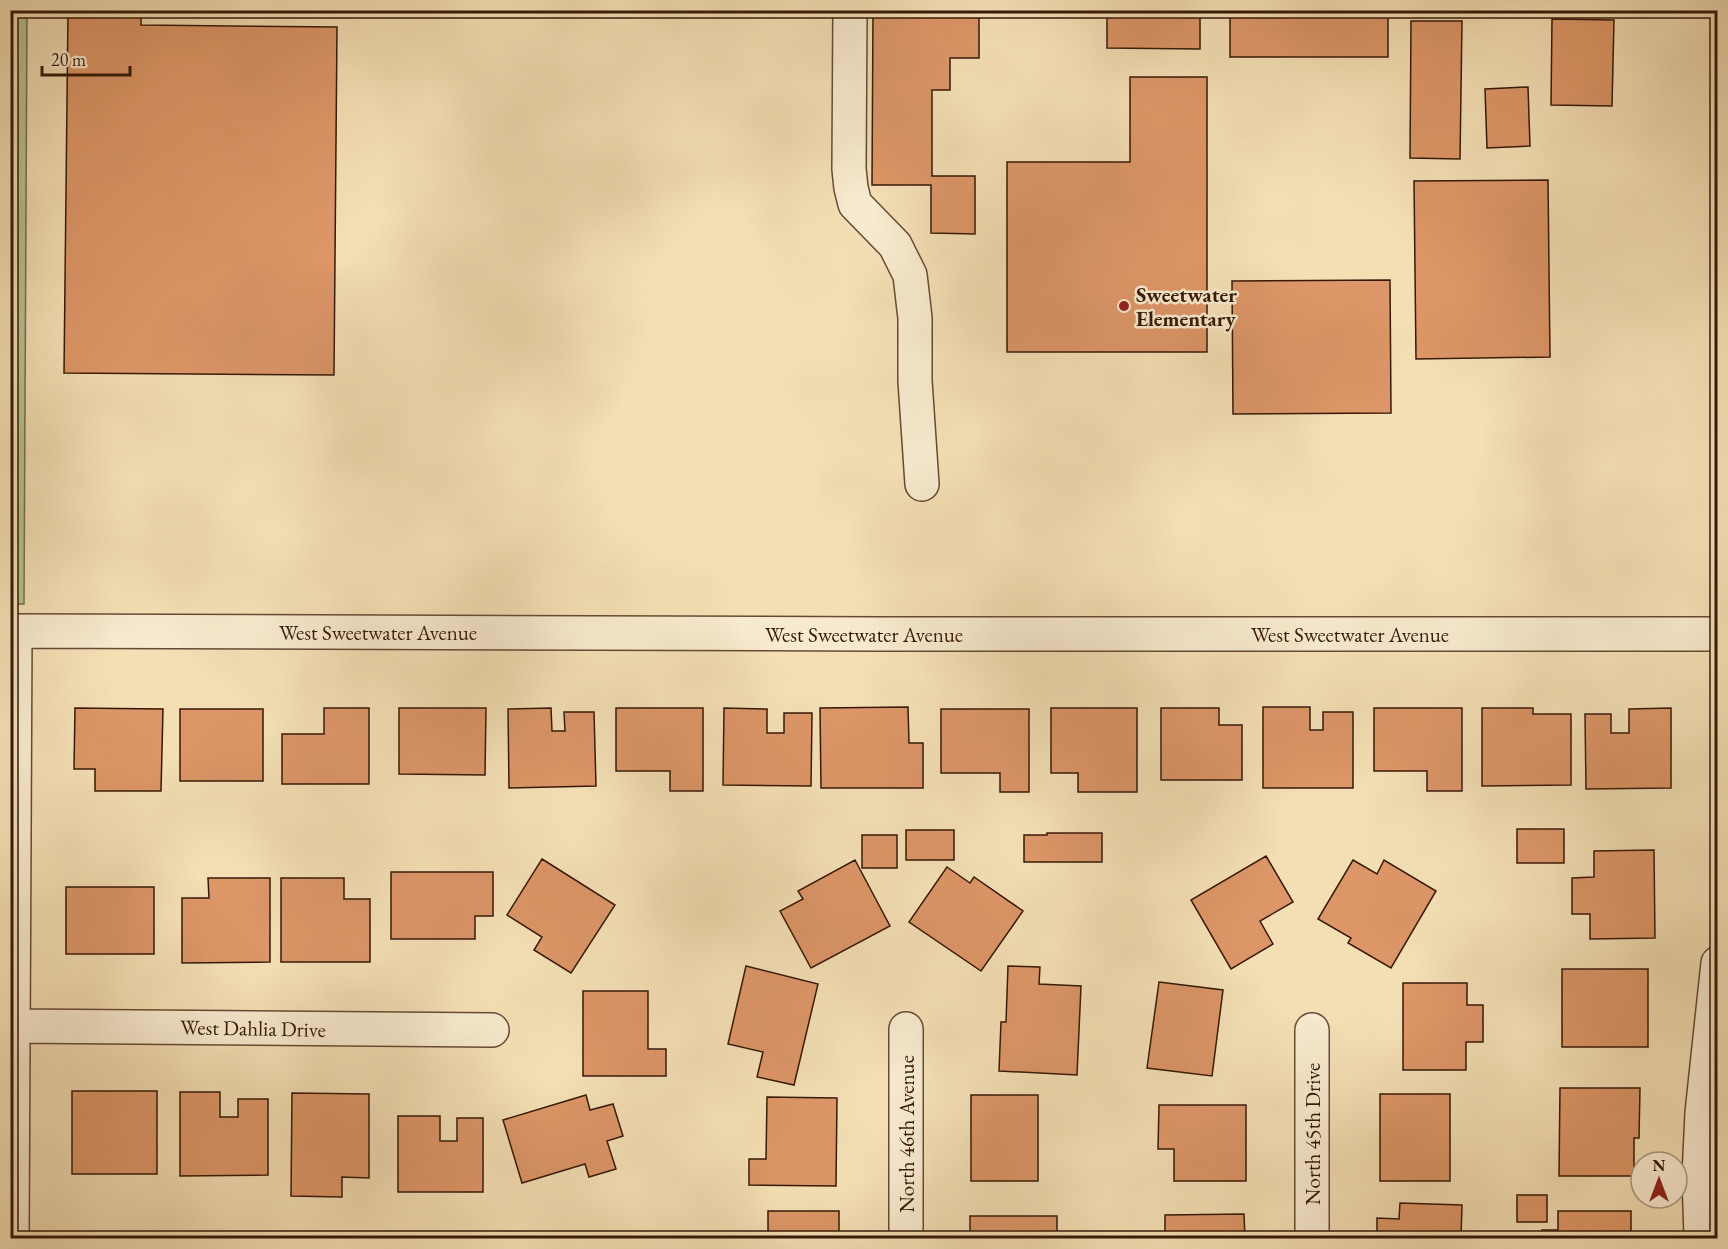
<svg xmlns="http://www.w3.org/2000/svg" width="1728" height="1249" viewBox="0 0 1728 1249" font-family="'EB Garamond',serif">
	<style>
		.green { fill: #b6c391; stroke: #766e4c; stroke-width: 1.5 }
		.building { fill: #dd9668; stroke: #361908; stroke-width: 1.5 }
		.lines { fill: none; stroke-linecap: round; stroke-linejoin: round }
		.minor-casing { stroke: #664a33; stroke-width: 36 }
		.minor { stroke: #f8eacf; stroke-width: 33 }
		.poi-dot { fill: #8f2418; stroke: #f8eacf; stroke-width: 2 }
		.labels { text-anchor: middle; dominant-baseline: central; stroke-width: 5; stroke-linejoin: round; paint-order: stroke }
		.poi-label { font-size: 21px; font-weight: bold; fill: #361908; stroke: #f8eacf; text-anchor: start }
		.street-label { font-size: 21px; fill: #361908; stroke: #f8eacf }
	</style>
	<rect width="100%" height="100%" fill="#f4dfb5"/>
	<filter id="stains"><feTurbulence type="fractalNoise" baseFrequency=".00333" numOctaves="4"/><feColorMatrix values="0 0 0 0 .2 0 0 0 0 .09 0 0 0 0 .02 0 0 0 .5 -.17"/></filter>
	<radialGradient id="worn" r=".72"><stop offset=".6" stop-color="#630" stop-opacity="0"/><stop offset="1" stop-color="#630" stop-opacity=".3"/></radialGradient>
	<path class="green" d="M27,11l-3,593h-13l-1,-593z"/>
	<path class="building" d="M68,10h73v15l196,2 -3,348 -270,-2z
		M873,10h106v48h-29v32h-18v86h43v58l-44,-1v-48h-59z
		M1107,10h93v39l-93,-1z
		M1230,10h158v47h-158z
		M1552,19l62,1 -2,86 -61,-1z
		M1411,21h51l-2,138 -50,-1z
		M1130,77h77v275h-200v-190h123z
		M1528,87l2,59 -43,2 -2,-59z
		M1548,180l2,177 -134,2 -2,-178z
		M1390,280l1,133 -158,1 -1,-133z
		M908,707l1,36h14v45h-102l-1,-80z
		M1263,707h47v23h13v-18h30v76h-90z
		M75,708l88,1 -2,82h-66v-22h-21z
		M324,708h45v76h-87v-50h42z
		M399,708h87l-1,67 -86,-1z
		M551,708l1,23h13l-1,-19h30l2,74 -87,2 -1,-79z
		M616,708h87v83h-33v-20h-54z
		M724,708l43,1v24h17v-20h28l-1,73 -88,-1z
		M1051,708h86v84h-59v-19h-27z
		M1161,708h58v17h23v55h-81z
		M1374,708h88v83h-35v-20h-53z
		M1482,708h51v6h38v71l-89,1z
		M1671,708v80l-85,1 -1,-75h26v19h18v-24z
		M180,709h83v72h-83z
		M941,709h88v83h-29v-19h-59z
		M1517,829h47v34h-47z
		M906,830h48v30h-48z
		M1047,833h55v29h-78v-27h23z
		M862,835h35v33h-35z
		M1654,850l1,88 -65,1v-25h-18v-36l22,-1v-26z
		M1266,856l27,46 -33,19 13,23 -42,25 -40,-69z
		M542,859l73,46 -44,68 -37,-23 8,-13 -35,-22z
		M855,860l35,66 -79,42 -31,-57 23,-12 -5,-8z
		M1353,860l24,14 7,-14 52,31 -45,77 -43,-25 3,-5 -33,-19z
		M947,867l23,16 4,-6 49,34 -42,60 -72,-49z
		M391,872h102v44h-18v23h-84z
		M208,878h62v84l-88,1v-65h27z
		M281,878h63v21h26v63h-89z
		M66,887h88v67h-88z
		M746,966l72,18 -24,101 -37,-8 6,-25 -35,-8z
		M1008,966l32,1 -1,17 42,2 -4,89 -78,-4 2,-49h5z
		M1562,969h86v78h-86z
		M1159,982l64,8 -11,86 -65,-8z
		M1403,983h64v22h16v37h-17v28h-63z
		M583,991h65v58h18v27h-83z
		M1560,1088h80l-1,50h-5v38h-75z
		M72,1091h85v83h-85z
		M180,1092h40v25h18v-18h30v76l-88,1z
		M292,1093l77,1v84l-27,-1v20l-51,-1z
		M1380,1094h70v87h-70z
		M586,1095l4,15 23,-6 10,32 -16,5 9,28 -27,8 -4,-13 -63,19 -19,-63z
		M971,1095h67v86h-67z
		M767,1097l70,1 -1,88 -87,-1v-26h17z
		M1159,1105h87v76h-72v-32h-16z
		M398,1116h42v25h17v-23h26v74h-85z
		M1517,1195h30v27h-30z
		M1400,1203l62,2 -1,33h-84v-20l22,1z
		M768,1211h71v27h-71z
		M1558,1211h73v27h-89v-8h16z
		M1244,1214l1,24h-80v-23z
		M970,1216h87v22h-87z"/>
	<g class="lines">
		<g class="minor-casing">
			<path id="minor" d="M850,10l-1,159 2,19 4,16 40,41 15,30 5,43v63l7,103
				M10,631l868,3h840
				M14,1026l478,4
				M906,1029v209
				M1312,1030v208
				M12,1238l3,-607
				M1701,1238l-2,-62 3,-63 16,-150"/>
		</g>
		<use href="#minor" class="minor"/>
	</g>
	<circle class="poi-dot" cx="1124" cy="306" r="6"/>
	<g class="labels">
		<g class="poi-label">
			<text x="1136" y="294">Sweetwater<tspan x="1136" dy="24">Elementary</tspan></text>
		</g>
		<g class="street-label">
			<text x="378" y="632">West Sweetwater Avenue</text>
			<text x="864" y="634">West Sweetwater Avenue</text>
			<text x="1350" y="634">West Sweetwater Avenue</text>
			<text transform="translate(253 1028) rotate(1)">West Dahlia Drive</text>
			<text transform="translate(906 1134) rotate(-90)">North 46th Avenue</text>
			<text transform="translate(1312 1134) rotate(-90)">North 45th Drive</text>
		</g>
	</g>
	<rect width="1728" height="1249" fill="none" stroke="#f4dfb5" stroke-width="36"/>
	<rect x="12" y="12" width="1704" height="1225" fill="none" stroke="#361908" stroke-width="3"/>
	<rect x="18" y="18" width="1692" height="1213" fill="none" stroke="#361908" stroke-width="1.5"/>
	<g transform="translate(1659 1180)"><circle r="28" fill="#f8eacf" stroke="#aa967f" stroke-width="1.5"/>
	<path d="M0-4.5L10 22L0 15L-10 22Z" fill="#8f2418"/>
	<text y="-9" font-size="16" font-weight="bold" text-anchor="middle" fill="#361908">N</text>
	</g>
	<path d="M42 66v9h88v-9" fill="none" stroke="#361908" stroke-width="3"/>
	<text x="51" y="66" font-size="18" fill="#361908" stroke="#f8eacf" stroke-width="4.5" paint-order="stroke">20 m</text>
	<rect width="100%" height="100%" filter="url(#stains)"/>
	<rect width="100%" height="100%" fill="url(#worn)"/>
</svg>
